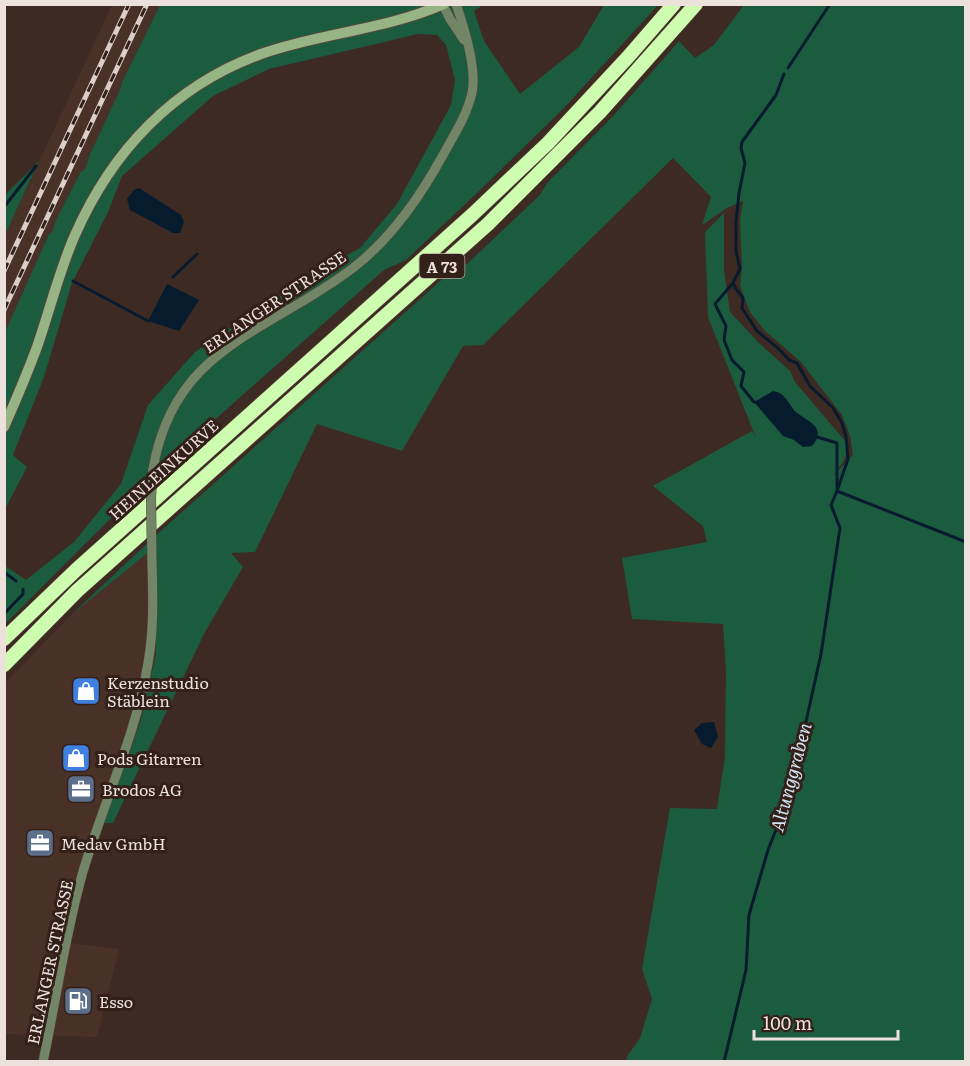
<svg xmlns="http://www.w3.org/2000/svg" width="970" height="1066" viewBox="0 0 970 1066" font-family="Literata,serif">
	<style>
		.built { fill: #4a3127 }
		.green { fill: #1c5c3e }
		.water { fill: #071b2e }
		.lines { fill: none; stroke-linecap: round; stroke-linejoin: round }
		.stream { stroke: #071b2e; stroke-width: 3 }
		.tertiary-casing { stroke: #594740; stroke-width: 10 }
		.secondary-casing { stroke: #594740; stroke-width: 12 }
		.motorway-casing { stroke: #594740; stroke-width: 15 }
		.tertiary { stroke: #728566; stroke-width: 9 }
		.secondary { stroke: #97b584; stroke-width: 10 }
		.motorway { stroke: #cefdaf; stroke-width: 14 }
		.rail-casing { stroke: #dacec8; stroke-width: 5 }
		.rail { stroke: #322019; stroke-width: 3; stroke-dasharray: 9; stroke-linecap: butt }
		.tertiary-bridge-casing { stroke: #594740; stroke-width: 10; stroke-linecap: butt }
		.tertiary-bridge { stroke: #728566; stroke-width: 9 }
		.labels { text-anchor: middle; dominant-baseline: central; stroke-width: 6; stroke-linejoin: round; paint-order: stroke }
		.shield { fill: #322019; stroke: #b5a7a1; stroke-width: 1.5 }
		.shield-label { font-size: 15px; font-weight: bold; fill: #ede1db }
		.street-label { font-size: 16px; fill: #ede1db; stroke: #322019 }
		.poi-label { font-size: 16px; fill: #ede1db; stroke: #322019; text-anchor: start }
		.water-label { font-size: 18px; font-style: italic; fill: #d2e3f3; stroke: #322019 }
	</style>
	<rect width="100%" height="100%" fill="#3d2a22"/>
	<path class="built" d="M112,5h48l-37,75 -4,12 -29,62 -5,15 -5,4 -24,47 -4,12 -3,2 -44,98v-97z
		M155,546l1,109 -16,68 -36,100 -22,53 -14,67 51,6 -22,88 -92,-3v-351l66,-68z"/>
	<path class="green" d="M160,5h323l-9,6 10,30 36,53 59,-47 25,-42h54l-95,104 -86,84 -71,67 -22,10 -217,192 -162,162v-58l21,14 48,-38 47,-58 27,-79 47,-53 104,-70 61,-34 37,-44 54,-99 4,-25 -9,-35 -9,-10 -19,-1 -149,35 -56,27 -91,80 -14,36 -36,71 -28,94 -31,78 14,12 -22,42v-177l44,-98 3,-2 4,-12 24,-47 5,-4 5,-15 29,-62 4,-12z
		M744,5h221v1056h-339l2,-6 12,-17 12,-39 -10,-30 28,-161 47,1 8,-52 1,-86 -3,-47 -91,-5 -10,-61 85,-16 -4,-16 -50,-40 99,-55 4,7 -48,-121 -3,-85 19,-19v58l6,41 29,31 31,28 5,11 51,60c3,17 -4,20 -13,34l20,-21 -3,-19 -8,-21 -41,-53 -37,-32 -14,-18 -10,-26 2,-19 -2,-46 3,-20 -16,7 -25,17 9,-28 -38,-39 -190,187 -20,1 -61,105 -85,-27 -62,128 -24,1 12,14 -38,65 -92,191h-9l36,-100 16,-68 -1,-108 -84,68 83,-78 294,-263 19,-10 73,-69 7,-12 67,-68 65,-74 16,17 19,-13z
		M39,161l-34,74v-40z"/>
	<path class="water" d="M139,188l42,27 3,7 -4,11h-7l-43,-23 -3,-11 7,-9z
		M167,284l32,16 -20,31 -31,-10z
		M773,391c12,2 14,10 21,19 8,10 36,15 18,36l-9,1 -9,-7 -11,-4 -29,-34z
		M714,722l4,15 -7,11 -9,-4 -8,-14 8,-7z"/>
	<g class="lines">
		<path class="stream" d="M788,68l42,-64
			M784,74l-8,21 -34,47 -1,6 4,15 -6,30 -3,29v29l4,18 -7,14 3,6 7,9 -1,10 15,23 22,18 10,11 8,3 13,23 23,22 9,15 4,14 2,22 -11,32 129,51
			M4,207l32,-41
			M173,277l24,-23
			M73,281l75,40
			M733,283l-18,21 11,22 -2,14 8,20 12,12 -3,14 13,16
			M4,572l12,9
			M4,614l19,-20v-5
			M724,1062l22,-92 3,-55 19,-65 15,-38 16,-59 22,-99 19,-126 -9,-23 6,-14v-48l-20,-6"/>
		<g class="tertiary-casing">
			<path id="tertiary" d="M443,5l7,14 14,21
				M153,469c21,-123 115,-136 200,-201 39,-30 67,-71 90,-113 11,-20 24,-40 29,-62 5,-23 -8,-66 -16,-89
				M43,1062c13,-62 22,-126 39,-187 21,-72 54,-139 66,-212 6,-33 5,-67 4,-100"/>
		</g>
		<g class="secondary-casing">
			<path id="secondary" d="M4,427c12,-27 23,-53 33,-80 13,-37 22,-76 38,-112 37,-84 98,-149 186,-181 59,-21 124,-24 183,-50"/>
		</g>
		<g class="motorway-casing">
			<path id="motorway" d="M4,639l72,-69 396,-355 76,-72 80,-86 46,-53
				M4,665l73,-74 411,-367 112,-112 96,-108"/>
		</g>
		<use href="#tertiary" class="tertiary"/>
		<use href="#secondary" class="secondary"/>
		<use href="#motorway" class="motorway"/>
		<g class="rail-casing">
			<path id="rail" d="M4,271l125,-267
				M4,310l143,-306"/>
		</g>
		<use href="#rail" class="rail"/>
		<g class="tertiary-bridge-casing">
			<path id="tertiary-bridge" d="M152,563l-1,-66 2,-28"/>
		</g>
		<use href="#tertiary-bridge" class="tertiary-bridge"/>
	</g>
	<defs>
		<g id="shop-square" transform="scale(1.5)"><rect x="-9" y="-9" width="18" height="18" rx="4" fill="#3f7fe0" stroke="#322019"/><path d="M-5-2.5h2.3a2.7 3.5 0 0 1 5.4 0H5L5.5 6h-11ZM-1.5-2.5h3a1.5 2.3 0 0 0-3 0Z" fill="#fff"/></g>
		<g id="office-square" transform="scale(1.5)"><rect x="-9" y="-9" width="18" height="18" rx="4" fill="#5c6f8a" stroke="#322019"/><path d="M-6-3h4V-5.5h4V-3h4V5H-6ZM-1-4.5V-3h2v-1.5ZM-6 0V1H6V0Z" fill="#fff"/></g>
		<g id="fuel-square" transform="scale(1.5)"><rect x="-9" y="-9" width="18" height="18" rx="4" fill="#5c6f8a" stroke="#322019"/><path d="M-5.5-6h7V0h2V4h1.3V-2.5L3-4.5l.8-.8L6-3V5H2.5V1h-1V6h-7ZM-4.2-4.7v3.2H.2V-4.7Z" fill="#fff"/></g>
	</defs>
	<g fill-rule="evenodd">
		<use href="#shop-square" x="86" y="691"/>
		<use href="#shop-square" x="76" y="758"/>
		<use href="#office-square" x="81" y="789"/>
		<use href="#office-square" x="40" y="843"/>
		<use href="#fuel-square" x="78" y="1001"/>
	</g>
	<g class="labels">
		<rect class="shield" x="419.5" y="254" width="45" height="24" rx="4.5"/>
		<g class="shield-label">
			<text x="442" y="266">A 73</text>
		</g>
		<g class="street-label">
			<text transform="translate(274 301) rotate(-34)">ERLANGER STRASSE</text>
			<text transform="translate(163 469) rotate(-42)">HEINLEINKURVE</text>
			<text transform="translate(49 962) rotate(-78)">ERLANGER STRASSE</text>
		</g>
		<g class="poi-label">
			<text x="107" y="682">Kerzenstudio<tspan x="107" dy="18">Stäblein</tspan></text>
			<text x="97" y="758">Pods Gitarren</text>
			<text x="102" y="789">Brodos AG</text>
			<text x="61" y="843">Medav GmbH</text>
			<text x="99" y="1001">Esso</text>
		</g>
		<g class="water-label">
			<text transform="translate(790 777) rotate(-75)">Altunggraben</text>
		</g>
	</g>
	<rect width="970" height="1066" fill="none" stroke="#ede1db" stroke-width="12"/>
	<path d="M754 1030v9h144v-9" fill="none" stroke="#ede1db" stroke-width="3"/>
	<text x="763" y="1030" font-size="18" fill="#ede1db" stroke="#322019" stroke-width="4.5" paint-order="stroke">100 m</text>
</svg>
